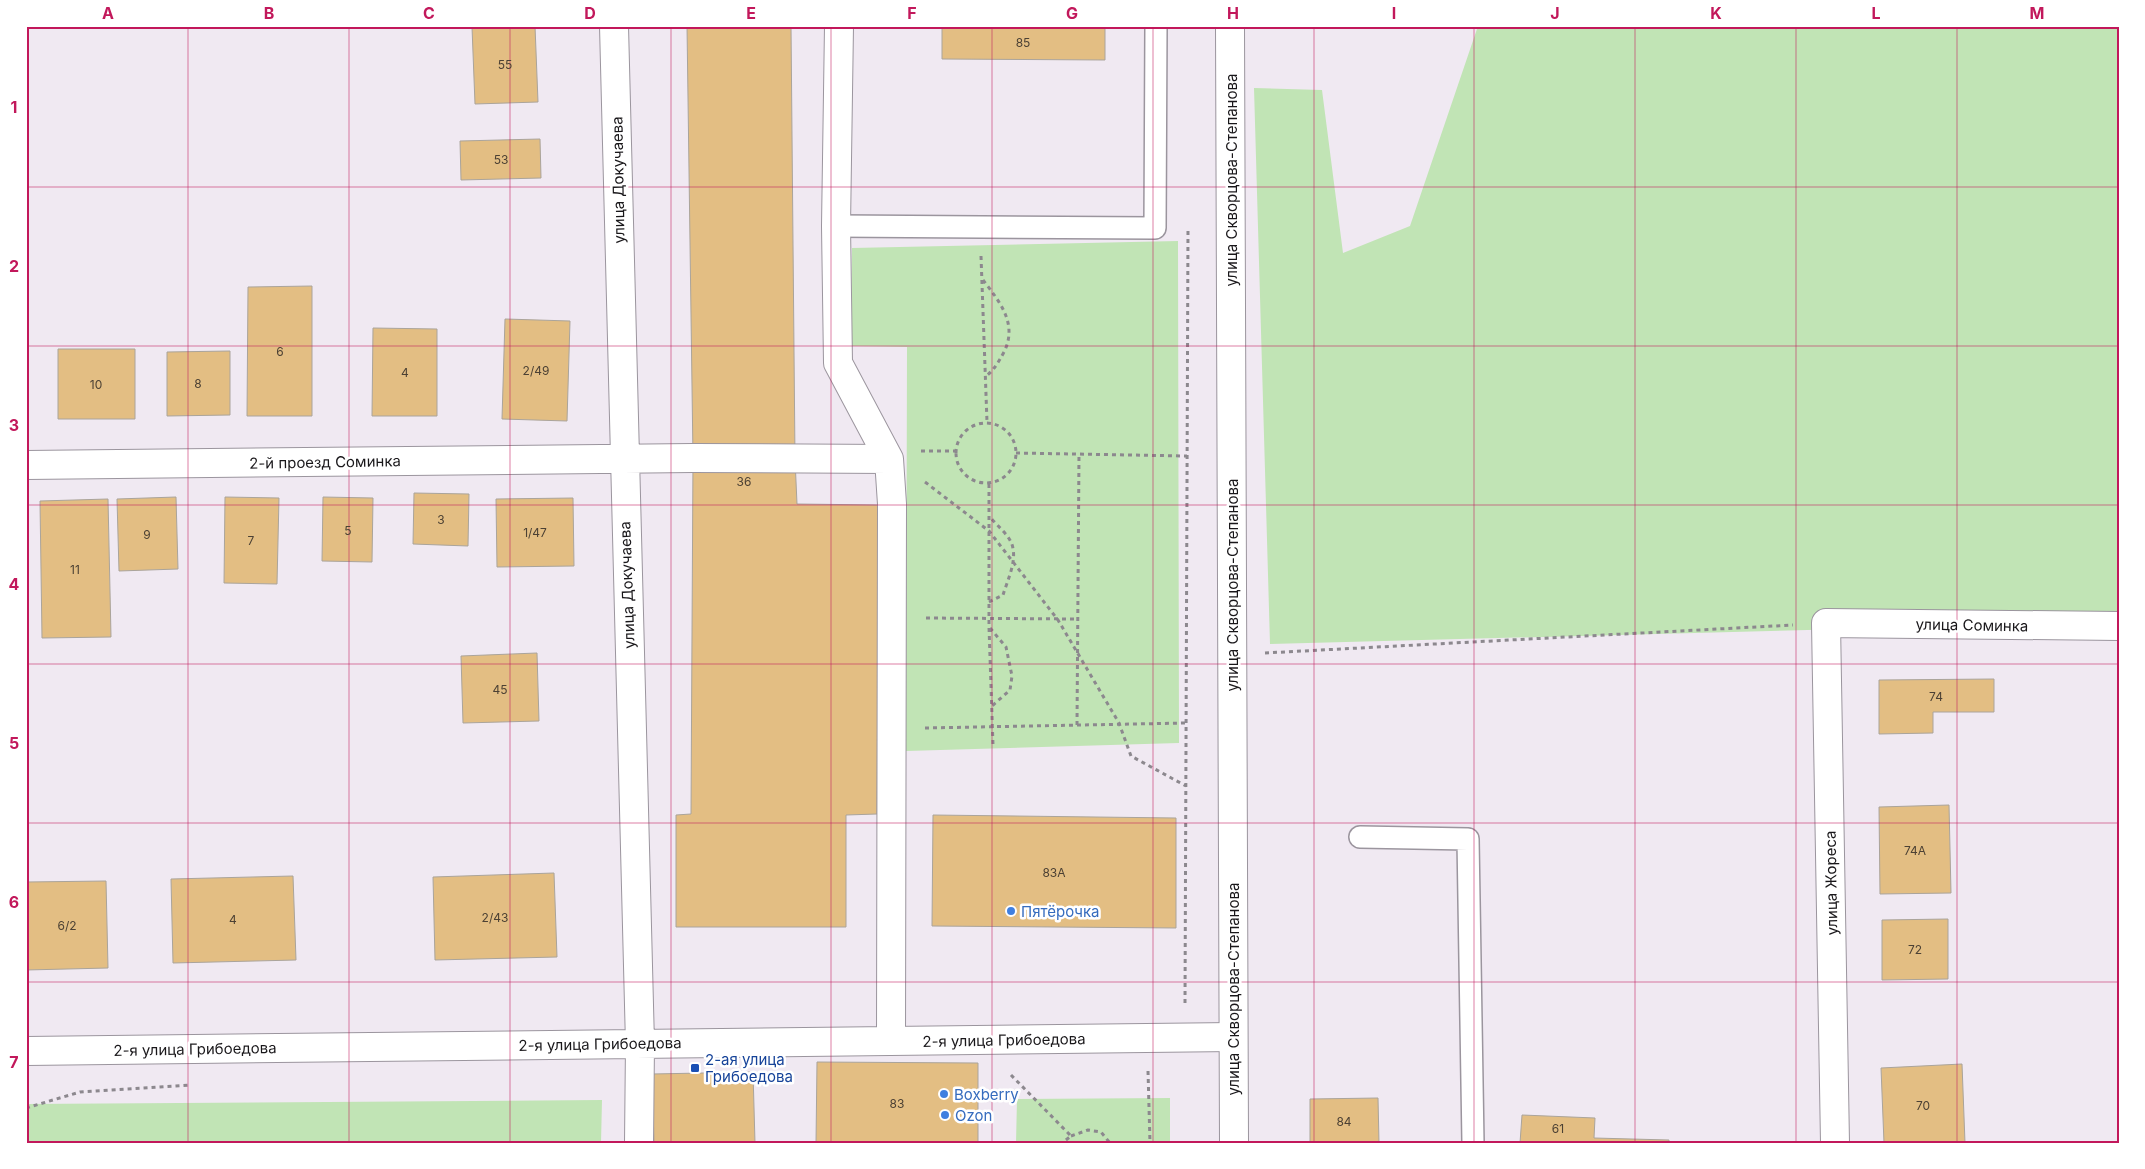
<svg xmlns="http://www.w3.org/2000/svg" width="2145" height="1169" viewBox="0 0 2145 1169" font-family="Inter,sans-serif">
	<style>
		.green { fill: #c1e4b5 }
		.building { fill: #e3be83; stroke: #aaa49b }
		.lines { fill: none; stroke-linecap: round; stroke-linejoin: round }
		.lane-casing { stroke: #9b959e; stroke-width: 24 }
		.street-casing { stroke: #9b959e; stroke-width: 30 }
		.secondary-casing { stroke: #9b959e; stroke-width: 30 }
		.path { stroke: #8c888e; stroke-width: 3; stroke-dasharray: 4 4; stroke-linecap: butt }
		.lane { stroke: #fff; stroke-width: 21 }
		.street { stroke: #fff; stroke-width: 28 }
		.secondary { stroke: #fff; stroke-width: 28 }
		.grid { fill: none; stroke: #c2185b; stroke-width: 1; stroke-opacity: 0.55 }
		.shop-dot { fill: #3f7fe0; stroke: #fff; stroke-width: 2 }
		.transit-dot { fill: #1a4fb4; stroke: #fff; stroke-width: 2 }
		.labels { text-anchor: middle; dominant-baseline: central; stroke-width: 5; stroke-linejoin: round; paint-order: stroke }
		.number-label { font-size: 12px; fill: #4c4134 }
		.street-label { font-size: 15px; fill: #19171a; stroke: #fff }
		.shop-label { font-size: 15px; fill: #366cbe; stroke: #fff; text-anchor: start }
		.transit-label { font-size: 15px; fill: #164399; stroke: #fff; text-anchor: start }
		.neatline { fill: none; stroke: #c2185b; stroke-width: 2 }
		.grid-label { font-size: 16px; text-anchor: middle; font-weight: bold; fill: #c2185b }
	</style>
	<rect width="100%" height="100%" fill="#f0e9f2"/>
	<path class="green" d="M1478,26h641v596l-849,22 -16,-556 68,2 21,163 67,-27z
		M1178,241l1,502 -273,8 1,-404 -56,-1 1,-98z
		M1170,1098v45h-154l1,-44z
		M602,1100l-1,43h-575v-39z"/>
	<path class="building" d="M535,26l3,76 -63,2 -3,-77z
		M687,26h104l4,433 2,45 82,1 -2,309 -31,1v112h-170v-112l15,-1 2,-356z
		M942,26h163v34l-163,-1z
		M540,139l1,39 -80,2 -1,-39z
		M312,286v130h-65l1,-129z
		M505,319l65,2 -3,100 -65,-2z
		M373,328l64,1v87h-65z
		M58,349h77v70h-77z
		M230,351v64l-63,1v-64z
		M414,493l55,1 -1,52 -55,-2z
		M176,497l2,72 -59,2 -2,-72z
		M225,497l54,1 -2,86 -53,-1z
		M323,497l50,1 -1,64 -50,-1z
		M573,498l1,68 -77,1 -1,-68z
		M108,499l3,138 -69,1 -2,-137z
		M537,653l2,68 -76,2 -2,-67z
		M1994,679v33h-61v21l-54,1v-54z
		M1949,805l2,88 -71,1 -1,-87z
		M933,815l243,3v110l-244,-2z
		M554,873l3,84 -122,3 -2,-83z
		M293,876l3,84 -123,3 -2,-84z
		M106,881l2,87 -82,2v-88z
		M1948,919v60l-66,1v-60z
		M817,1062l161,1v80h-162z
		M1962,1064l3,79h-81l-3,-75z
		M753,1072l2,71h-101l-2,-69z
		M1378,1098l1,45h-69v-44z
		M1522,1115l73,3 -1,20 75,2v3h-149z"/>
	<g class="lines">
		<g class="lane-casing">
			<path id="lane" d="M836,226l319,2 1,-202
				M1360,837l108,2 5,304"/>
		</g>
		<g class="street-casing">
			<path id="street" d="M614,26l26,1018 -1,99
				M839,26l-3,200 2,137 51,96 3,45 -1,537
				M26,465l667,-7 196,1
				M26,1051l1207,-14
				M1835,1143l-9,-520 293,3"/>
		</g>
		<g class="secondary-casing">
			<path id="secondary" d="M1230,26l4,1117"/>
		</g>
		<path class="path" d="M981,256l6,166
			M983,280c17,22 35,44 21,72 -6,11 -10,18 -19,25
			M956 453a30 30 0 1 1 60 0a30 30 0 1 1-60 0Z
			M921,451h34
			M1016,453l171,3
			M925,482l64,49 69,89 61,103 12,33 55,30
			M989,484v143l4,118
			M989,602l14,-7c4,-13 13,-32 10,-46 -1,-12 -16,-23 -23,-32
			M926,618l151,1
			M990,628l16,19 6,29 -2,14 -18,16
			M1265,653l528,-28
			M1077,725l2,-272
			M925,728l261,-5
			M1185,1003l3,-776
			M1148,1071l2,72
			M1011,1075l60,61 -9,7
			M26,1108l54,-16 110,-7
			M1071,1136l17,-6 13,2 9,11"/>
		<use href="#lane" class="lane"/>
		<use href="#street" class="street"/>
		<use href="#secondary" class="secondary"/>
	</g>
	<path class="grid" d="M188,26v1117M349,26v1117M510,26v1117M671,26v1117M831,26v1117M992,26v1117M1153,26v1117M1314,26v1117M1474,26v1117M1635,26v1117M1796,26v1117M1957,26v1117M26,187h2093M26,346h2093M26,505h2093M26,664h2093M26,823h2093M26,982h2093"/>
	<g class="shop-dot">
		<circle cx="1011" cy="911" r="5"/>
		<circle cx="944" cy="1094" r="5"/>
		<circle cx="945" cy="1115" r="5"/>
	</g>
	<rect class="transit-dot" x="690" y="1063" width="10" height="10" rx="2.5"/>
	<g class="labels">
		<g class="number-label">
			<text x="1023" y="42">85</text>
			<text x="505" y="64">55</text>
			<text x="501" y="159">53</text>
			<text x="280" y="351">6</text>
			<text x="536" y="370">2/49</text>
			<text x="405" y="372">4</text>
			<text x="198" y="383">8</text>
			<text x="96" y="384">10</text>
			<text x="744" y="481">36</text>
			<text x="441" y="519">3</text>
			<text x="348" y="530">5</text>
			<text x="535" y="532">1/47</text>
			<text x="147" y="534">9</text>
			<text x="251" y="540">7</text>
			<text x="75" y="569">11</text>
			<text x="500" y="689">45</text>
			<text x="1936" y="696">74</text>
			<text x="1915" y="850">74А</text>
			<text x="1054" y="872">83А</text>
			<text x="495" y="917">2/43</text>
			<text x="233" y="919">4</text>
			<text x="67" y="925">6/2</text>
			<text x="1915" y="949">72</text>
			<text x="897" y="1103">83</text>
			<text x="1923" y="1105">70</text>
			<text x="1344" y="1121">84</text>
			<text x="1558" y="1128">61</text>
		</g>
		<g class="street-label">
			<text transform="translate(618 180) rotate(-91)">улица Докучаева</text>
			<text transform="translate(1231 180) rotate(-90)">улица Скворцова-Степанова</text>
			<text transform="translate(325 462) rotate(-1)">2-й проезд Соминка</text>
			<text transform="translate(627 585) rotate(-92)">улица Докучаева</text>
			<text transform="translate(1232 585) rotate(-90)">улица Скворцова-Степанова</text>
			<text transform="translate(1972 625) rotate(1)">улица Соминка</text>
			<text transform="translate(1831 883) rotate(-91)">улица Жореса</text>
			<text transform="translate(1233 989) rotate(-90)">улица Скворцова-Степанова</text>
			<text transform="translate(1004 1040) rotate(-1)">2-я улица Грибоедова</text>
			<text transform="translate(600 1044) rotate(-1)">2-я улица Грибоедова</text>
			<text transform="translate(195 1049) rotate(-1)">2-я улица Грибоедова</text>
		</g>
		<g class="shop-label">
			<text x="1021" y="911">Пятёрочка</text>
			<text x="954" y="1094">Boxberry</text>
			<text x="955" y="1115">Ozon</text>
		</g>
		<g class="transit-label">
			<text x="705" y="1059">2-ая улица<tspan x="705" dy="17">Грибоедова</tspan></text>
		</g>
	</g>
	<rect width="2145" height="1169" fill="none" stroke="#ffffff" stroke-width="55"/>
	<rect x="28" y="28" width="2090" height="1114" class="neatline"/>
	<g class="grid-label">
		<text x="108" y="19">A</text>
		<text x="269" y="19">B</text>
		<text x="429" y="19">C</text>
		<text x="590" y="19">D</text>
		<text x="751" y="19">E</text>
		<text x="912" y="19">F</text>
		<text x="1072" y="19">G</text>
		<text x="1233" y="19">H</text>
		<text x="1394" y="19">I</text>
		<text x="1555" y="19">J</text>
		<text x="1716" y="19">K</text>
		<text x="1876" y="19">L</text>
		<text x="2037" y="19">M</text>
		<text x="14" y="113">1</text>
		<text x="14" y="272">2</text>
		<text x="14" y="431">3</text>
		<text x="14" y="590">4</text>
		<text x="14" y="749">5</text>
		<text x="14" y="908">6</text>
		<text x="14" y="1068">7</text>
	</g>
</svg>
